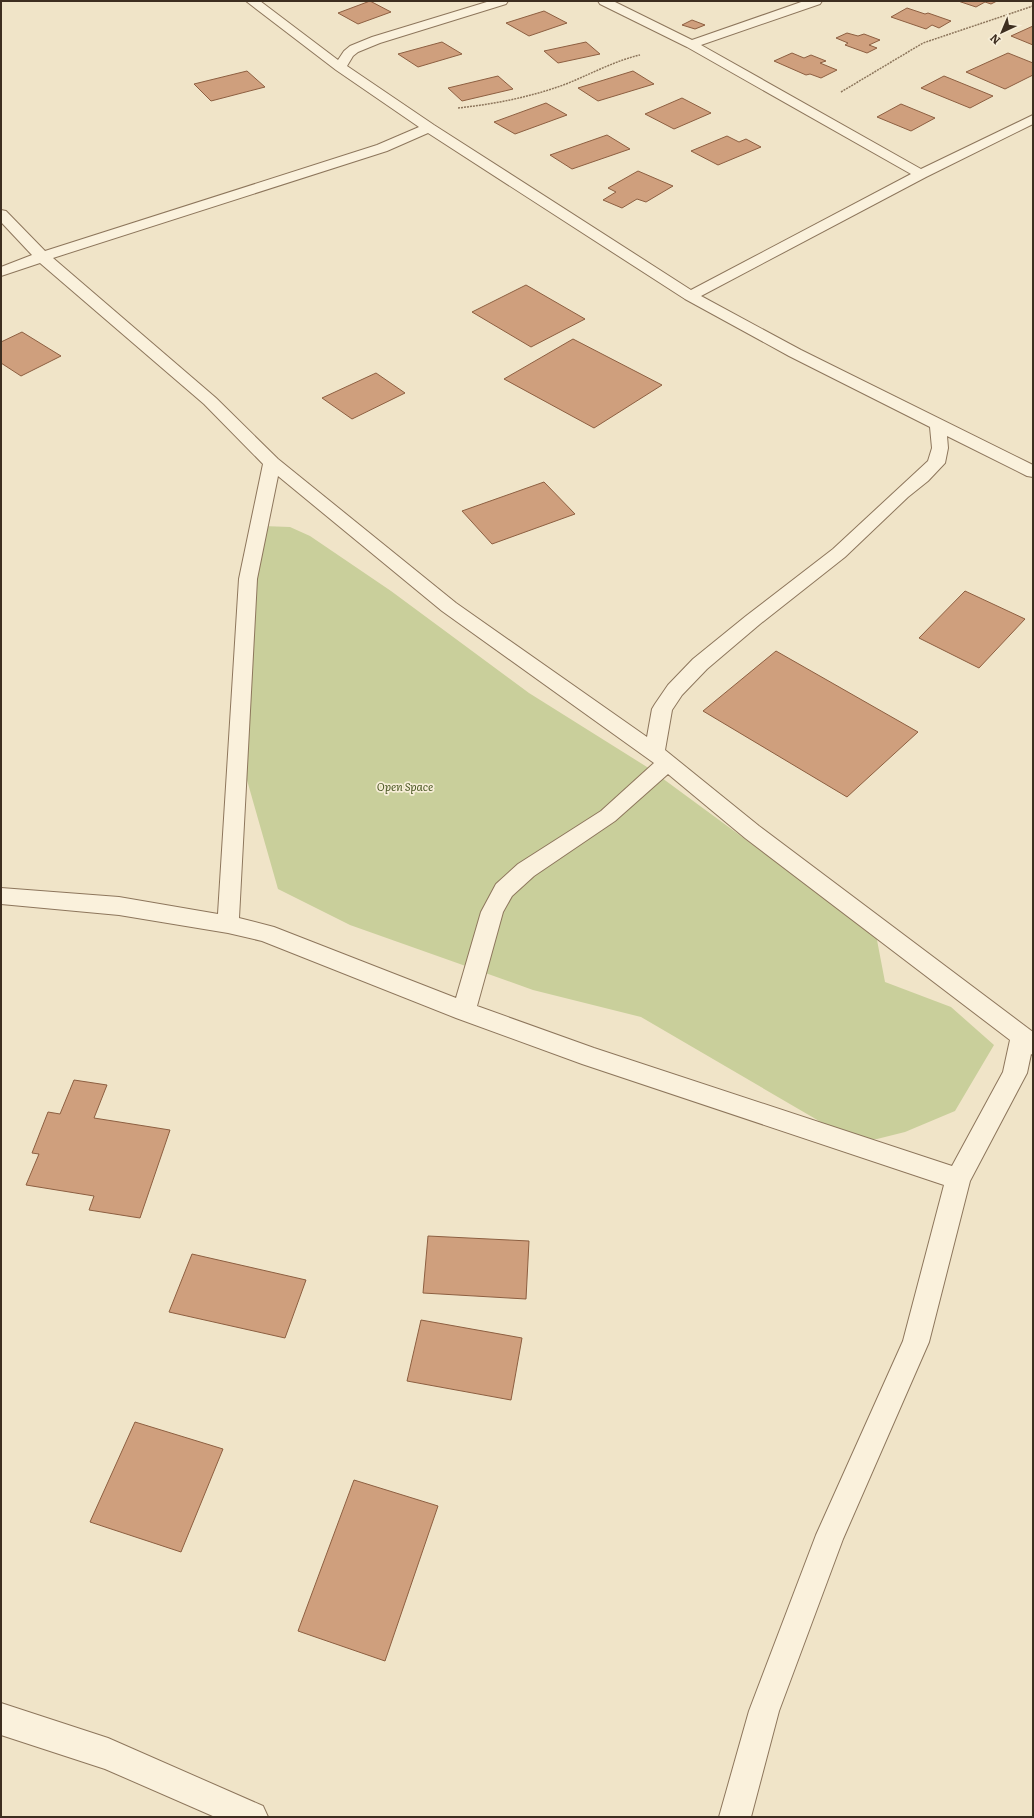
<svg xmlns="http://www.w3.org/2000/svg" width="1034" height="1818" viewBox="0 0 1034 1818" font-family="Literata,serif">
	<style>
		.green { fill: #c9cf9b }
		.building { fill: #cf9f7d; stroke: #8d5f41 }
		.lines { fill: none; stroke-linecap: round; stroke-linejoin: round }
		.street-casing { stroke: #8d765c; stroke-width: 2 }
		.path { stroke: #8d765c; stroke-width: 1.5; stroke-dasharray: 2 1; stroke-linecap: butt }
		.street { fill: #faf1dc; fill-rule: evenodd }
		.labels { text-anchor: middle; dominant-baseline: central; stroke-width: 3.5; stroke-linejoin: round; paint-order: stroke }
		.park-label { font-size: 11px; font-style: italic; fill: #4d5a26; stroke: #f7eed8 }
	</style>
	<rect width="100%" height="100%" fill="#f0e4c8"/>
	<path class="green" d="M263,526l27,1 20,9 81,55 138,102 118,74 128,94 98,58 12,63 66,25 43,38 -39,66 -50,21 -28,7h-27l-209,-122 -108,-27 -183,-65 -72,-36 -37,-130 13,-200z"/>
	<path class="building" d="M370,1l21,11 -33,12 -20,-11z
		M958,1h39l-6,3 -6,-2 -9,5z
		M907,8l18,6 3,-1 23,8 -12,7 -7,-3 -6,4 -35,-12z
		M544,11l23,12 -38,13 -23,-13z
		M692,20l13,5 -10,4 -13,-4z
		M1033,26v19l-22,-9z
		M847,33l11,3 6,-2 16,6 -11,5 8,3 -10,5 -22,-8 3,-2 -12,-5z
		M442,42l20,12 -44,13 -20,-13z
		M586,42l14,12 -42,9 -14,-12z
		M792,53l12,5 7,-3 15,6 -6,2 17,7 -16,8 -11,-4 -4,1 -32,-14z
		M1008,53l25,10v12l-28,14 -39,-17z
		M247,71l18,16 -54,14 -17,-17z
		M633,71l21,13 -56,17 -20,-13z
		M498,76l15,13 -51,12 -14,-13z
		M944,76l49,20 -23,12 -49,-20z
		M682,98l29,15 -37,16 -29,-15z
		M546,103l21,12 -52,19 -21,-12z
		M901,104l34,14 -24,13 -34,-14z
		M607,135l23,14 -58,20 -22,-14z
		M727,136l12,6 7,-3 15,8 -43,18 -27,-14z
		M638,171l35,15 -27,16 -9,-3 -15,9 -19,-8 13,-8 -8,-4z
		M526,285l59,34 -54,28 -59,-35z
		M22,332l39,24 -40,20 -20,-13v-21z
		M573,339l89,46 -68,43 -90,-49z
		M376,373l29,20 -53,26 -30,-21z
		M544,482l31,32 -83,30 -30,-33z
		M965,591l60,28 -46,49 -60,-30z
		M776,651l142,81 -71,65 -144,-86z
		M74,1080l33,5 -13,33 76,12 -30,88 -51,-8 5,-14 -68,-11 13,-31 -7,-1 16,-41 12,2z
		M428,1236l101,5 -3,58 -103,-6z
		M192,1254l114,26 -21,58 -116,-26z
		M421,1320l101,18 -11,62 -104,-19z
		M135,1422l88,27 -42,103 -91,-30z
		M354,1480l84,26 -53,155 -87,-30z"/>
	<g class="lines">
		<g class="street-casing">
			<path id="street" d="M246,1h14l78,59 6,-9 6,-5 22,-9 118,-36h18l-2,3 -126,39 -22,9 -5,4 -6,10 87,59 257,165 220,-116 -224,-127 -87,-43 -2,-3h15l79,39 112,-39h18l-2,3 -119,41 220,124 112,-54v9l-107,53 -225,119 100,54 232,115v12l-6,-1 -80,-40 1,12 -3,15 -17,18 -20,16 -63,60 -85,67 -53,45 -25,26 -10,15 -7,40 94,76 274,206v23l-2,-1 -4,19 -57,108 -41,161 -86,197 -64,172 -28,106h-32l30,-106 67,-176 87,-194 41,-156 -362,-121 -126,-46 -194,-77 -34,-8 -109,-18 -118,-11v-16l118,9 99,17 21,-335 24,-115 -59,-60 -164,-141 -39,13v-9l31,-12 -31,-33v-12l5,1 39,40 332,-106 42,-18 -83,-57zM428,133l257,166 104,57 141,71 2,21 -4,13 -95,88 -87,67 -53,43 -25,26 -13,19 -3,5 -5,28 -191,-134 -178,-144 -62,-61 -163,-140 334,-107zM278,476l164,135 212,152 -53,48 -83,53 -22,20 -15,28 -25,86 -182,-71 -35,-9 18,-339zM668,774l77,64 265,202 -7,32 -51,94 -358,-118 -117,-42 26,-94 9,-16 22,-20 81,-55z
				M1,1703l107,35 155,68 5,11h-53l-110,-48 -104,-34z"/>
		</g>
		<path class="path" d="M841,92l82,-49 110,-37
			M458,108c37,-4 73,-11 108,-24 25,-10 48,-23 74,-29"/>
		<use href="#street" class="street"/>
	</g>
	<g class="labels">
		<g class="park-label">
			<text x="405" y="786">Open Space</text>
		</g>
	</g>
	<rect width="1034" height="1818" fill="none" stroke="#3d2e20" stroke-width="4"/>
	<g transform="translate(1002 32) rotate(224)" stroke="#f7eed8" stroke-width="3" paint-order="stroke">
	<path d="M0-3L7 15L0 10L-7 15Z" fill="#3d2e20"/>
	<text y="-6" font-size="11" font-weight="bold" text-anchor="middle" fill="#3d2e20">N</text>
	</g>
</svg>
